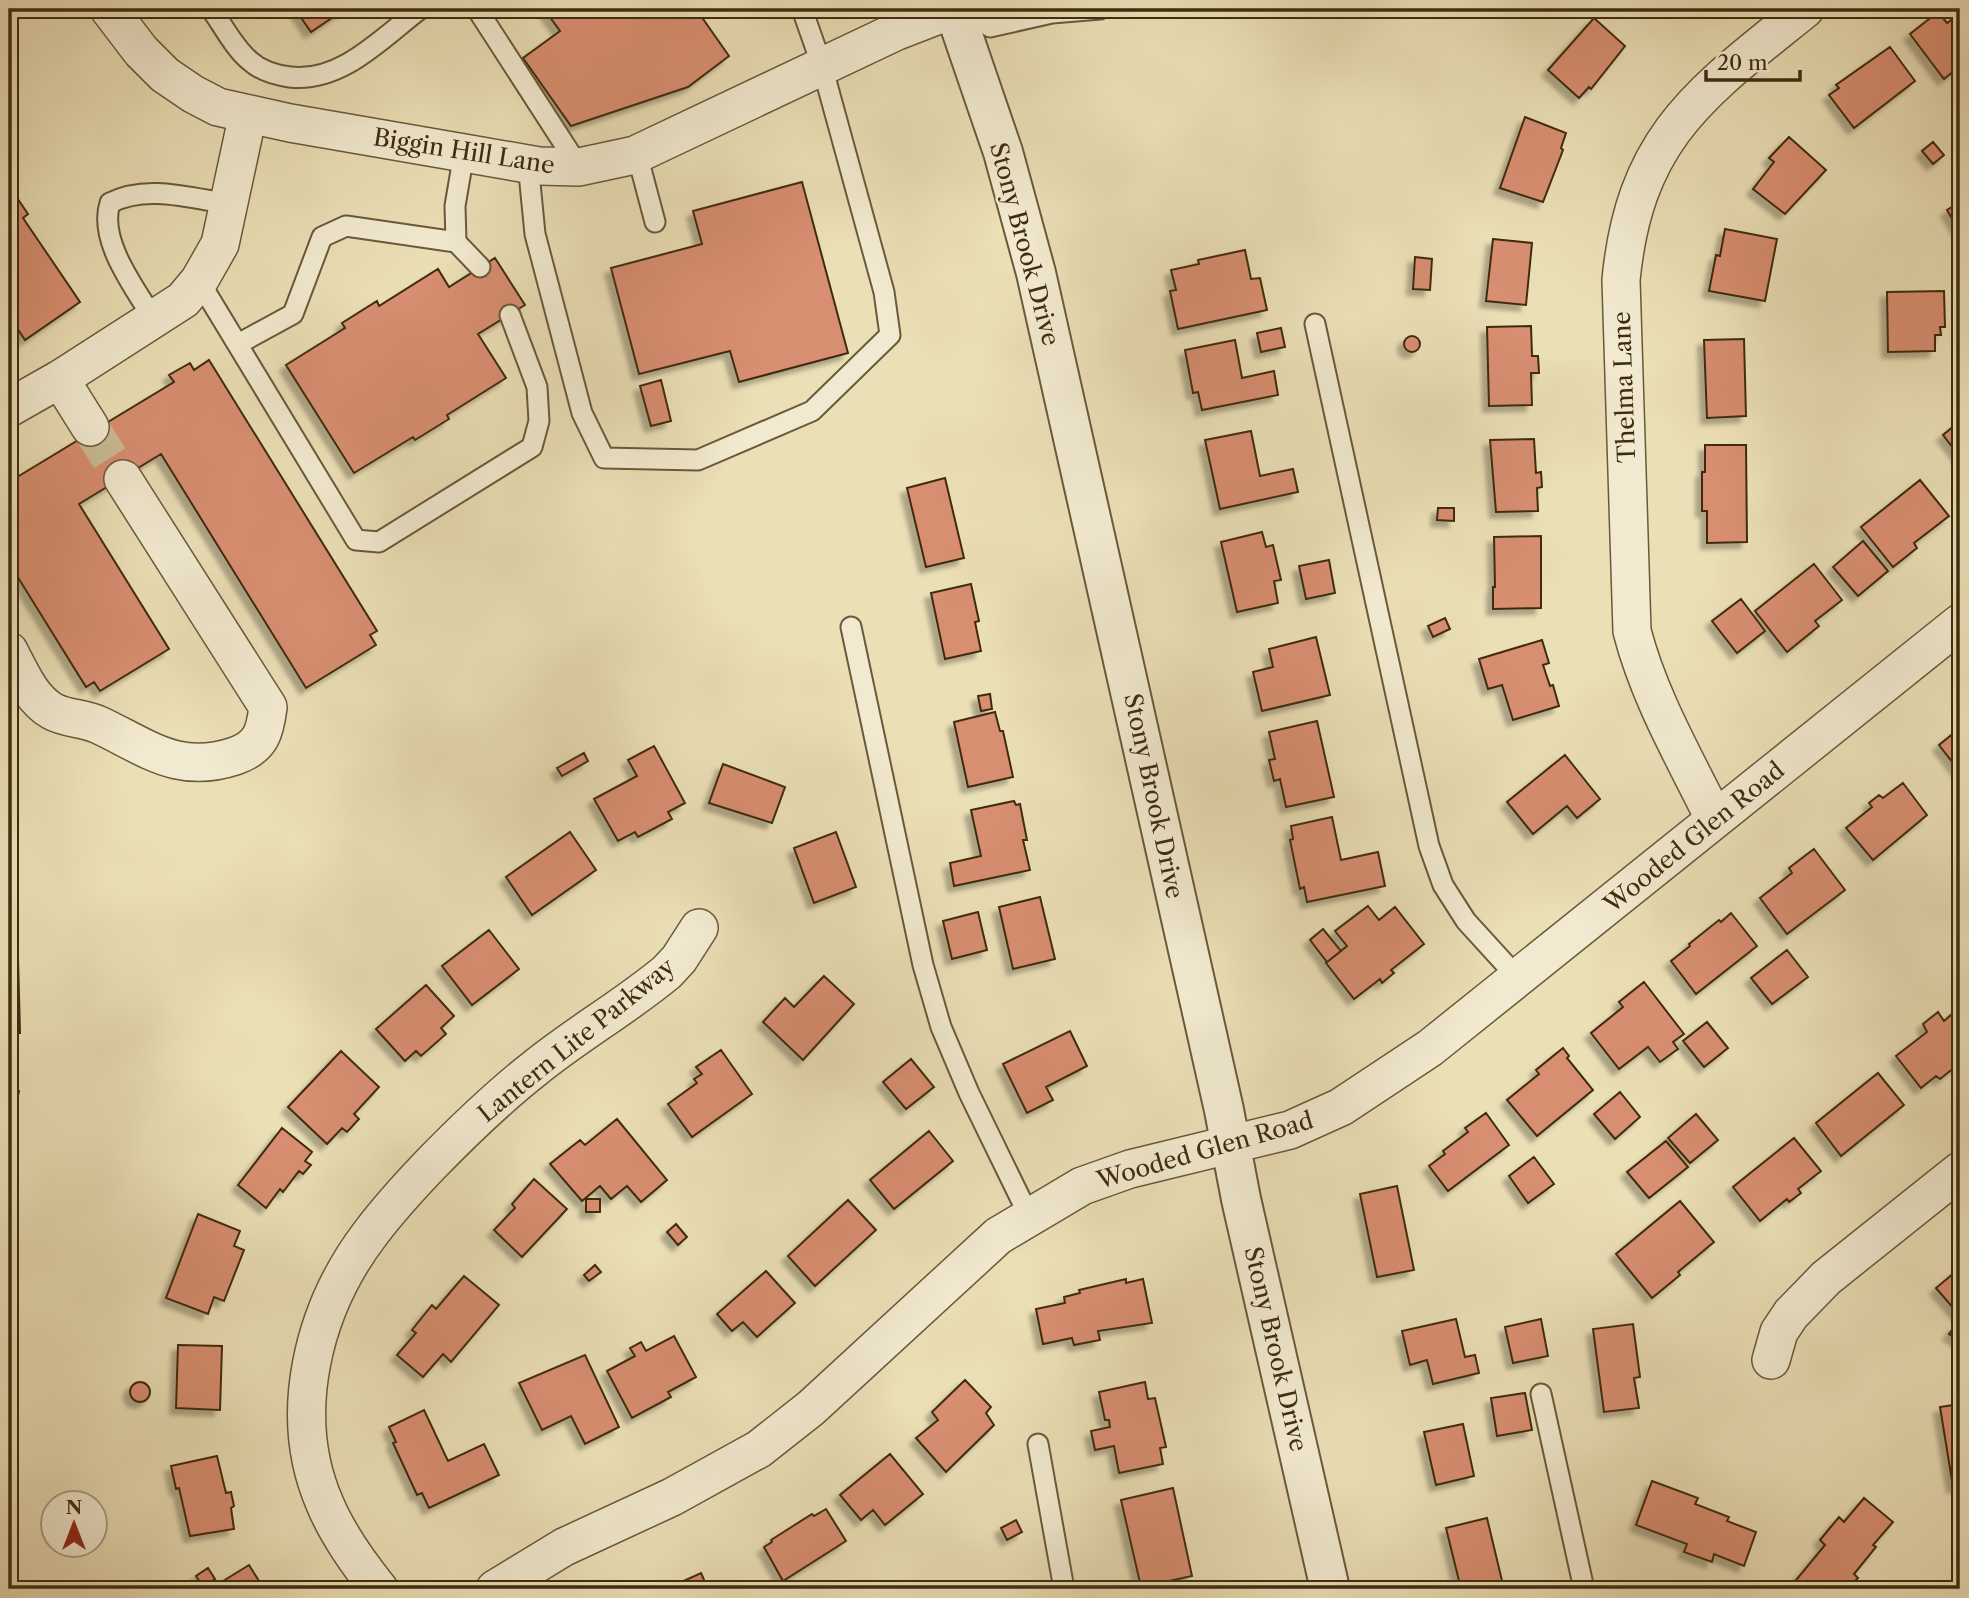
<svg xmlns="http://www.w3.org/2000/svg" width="1969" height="1598" viewBox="0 0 1969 1598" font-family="'Libre Caslon Text',serif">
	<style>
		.building { fill: #d88e71; stroke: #3f2c10; stroke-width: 2; filter: url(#shadow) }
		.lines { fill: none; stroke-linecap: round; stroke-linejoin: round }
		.minor-tunnel { stroke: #c9bb95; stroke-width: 37; stroke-dasharray: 37 18; stroke-linecap: butt }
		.service-casing { stroke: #6a593a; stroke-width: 23 }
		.minor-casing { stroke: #6a593a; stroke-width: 40 }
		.tertiary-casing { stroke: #6a593a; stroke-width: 42 }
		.service { stroke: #f2ead0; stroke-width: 19 }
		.minor { stroke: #f2ead0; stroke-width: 37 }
		.tertiary { stroke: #f2ead0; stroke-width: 38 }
		.labels { text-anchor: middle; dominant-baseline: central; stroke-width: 5; stroke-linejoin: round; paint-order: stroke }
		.street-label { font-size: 24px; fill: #3f2c10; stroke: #f2ead0 }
	</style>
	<defs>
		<filter id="shadow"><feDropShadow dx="-6" dy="6" stdDeviation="2" flood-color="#0004"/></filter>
	</defs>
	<rect width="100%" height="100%" fill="#ebdfb6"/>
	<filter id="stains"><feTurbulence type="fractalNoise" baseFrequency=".00286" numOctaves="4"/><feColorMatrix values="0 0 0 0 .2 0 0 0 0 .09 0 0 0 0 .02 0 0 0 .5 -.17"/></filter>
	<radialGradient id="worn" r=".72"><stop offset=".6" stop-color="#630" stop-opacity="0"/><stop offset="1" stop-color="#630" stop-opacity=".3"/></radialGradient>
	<path class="building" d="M295,9h50l-34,23z
		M544,9h152l33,47 -41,31 -117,39 -48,-68 37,-27z
		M1938,12l9,11 13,-10v53l-16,13 -34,-45z
		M1594,18l31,28 -34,43 -2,-2 -10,11 -31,-28z
		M1890,47l25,34 -61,47 -25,-33 10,-7 -3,-3z
		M1525,117l41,16 -5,15 2,2 -20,52 -43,-14z
		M1789,137l37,33 -41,44 -32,-25 21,-27 -5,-4z
		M1933,142l11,13 -11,9 -11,-13z
		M802,182l46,171 -109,29 -9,-31 -91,23 -28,-106 91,-24 -9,-33z
		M9,186l19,28 -5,4 57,84 -55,38 -16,-24z
		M1960,202v30l-13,-22z
		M1725,229l52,10 -12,62 -56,-10 7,-36 4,1z
		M1493,239l39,4 -6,62 -40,-4z
		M1245,250l6,29 9,-1 7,32 -89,19 -8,-38 6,-1 -5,-20 28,-6 -1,-4z
		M1415,257l17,2 -2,31 -17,-1z
		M495,258l30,47 -47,29 28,44 -59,37 2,4 -34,21 -2,-3 -59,36 -68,-108 59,-37 -3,-5 35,-22 2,5 59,-37 11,18z
		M1944,291l1,36h-5l1,8h-6v16l-47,1 -1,-60z
		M1531,326l1,30h6l1,17h-8l1,32 -43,1 -2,-79z
		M1281,328l4,19 -24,5 -4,-19z
		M1404 344a8 8 0 1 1 16 0a8 8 0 1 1-16 0Z
		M1744,339l2,77 -39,2 -3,-78z
		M1235,340l7,38 32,-7 4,24 -76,15 -4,-18 -5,1 -8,-43z
		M209,360l168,271 -7,4 6,10 -70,43 -145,-234 -82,50 90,145 -69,42 -6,-9 -8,5 -77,-124v-81l165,-100 -5,-7 21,-12 4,7z
		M661,380l10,41 -20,5 -11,-40z
		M1960,421v36l-17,-22z
		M1251,431l9,45 33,-7 5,23 -78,17 -15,-69z
		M1534,439l2,34 5,-1 1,15 -5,1 1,23 -42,1 -6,-72z
		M1705,445h41l1,97 -40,1v-32h-5v-39h3z
		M945,478l19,80 -38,9 -19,-79z
		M1920,480l29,36 -35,27 3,5 -24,19 -32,-40z
		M1438,508h16v13l-17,-1z
		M1262,532l4,15 7,-2 8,35 -7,1 4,22 -41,9 -16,-70z
		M1541,536v72l-48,1v-22h2l-1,-50z
		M1863,541l25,30 -30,25 -25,-29z
		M1329,560l6,33 -29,6 -7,-33z
		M1814,564l28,36 -27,21 4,5 -32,26 -32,-41z
		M971,584l8,37 -4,1 6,29 -36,8 -14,-66z
		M1741,599l24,32 -28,22 -25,-32z
		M1445,618l5,11 -17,8 -5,-11z
		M1316,637l14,58 -68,16 -9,-39 20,-5 -4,-18z
		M1542,640l7,23 -6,2 7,21 3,-1 6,21 -46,14 -11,-35 -14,4 -9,-30z
		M990,694l2,15 -11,2 -3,-15z
		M995,712l5,19h3l10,46 -45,10 -14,-65z
		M1317,721l17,76 -48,10 -6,-28 -6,2 -5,-21 6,-1 -6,-27z
		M1960,728v44l-21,-27z
		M654,746l31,57 -17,9 4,7 -34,18 -3,-5 -17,9 -24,-42 43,-23 -9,-16z
		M584,753l4,8 -26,15 -5,-8z
		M1565,755l35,44 -23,19 -10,-12 -34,28 -26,-32z
		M723,764l62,23 -13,36 -63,-20z
		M1903,783l24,32 -54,45 -27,-32 26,-21 -3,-4 10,-8 4,3z
		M1014,801l2,4 4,-1 7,36h-4l7,30 -76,16 -4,-23 31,-7 -10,-46z
		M1332,817l9,43 37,-8 7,34 -78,16 -3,-15 -4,2 -10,-49 3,-1 -2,-13z
		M570,832l26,38 -64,45 -26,-38z
		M836,832l20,55 -42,16 -20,-55z
		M1814,849l31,41 -58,44 -27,-36 32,-25 -3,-5z
		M1040,897l15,62 -42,10 -14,-62z
		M1368,906l11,14 16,-13 29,37 -33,26 3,3 -12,10 -2,-4 -26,20 -28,-36 21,-17 -12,-15z
		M978,912l9,38 -35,9 -9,-38z
		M1731,913l26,33 -61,48 -25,-33 19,-15 -1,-2 30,-24 2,2z
		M1323,929l18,22 -14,11 -17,-22z
		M489,930l30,39 -47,36 -30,-39z
		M1787,950l21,27 -36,27 -21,-26z
		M9,958h9l2,75h-6l1,3h-6z
		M824,976l30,28 -51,56 -40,-38 22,-24 9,9z
		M1644,982l40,52 -11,8 5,7 -18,13 -12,-15 -29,22 -28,-36 32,-26 -4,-5z
		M426,985l28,31 -13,12 5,6 -25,22 -5,-5 -11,10 -29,-32z
		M1960,1007v56l-20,16 -4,-3 -15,12 -25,-32 31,-24 -4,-8 15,-12 6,9z
		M1707,1022l21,26 -24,19 -21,-26z
		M1070,1031l17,35 -41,21 7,13 -26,13 -24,-49z
		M1563,1048l6,8 -2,2 26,32 -56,46 -30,-36 32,-26 -3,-4z
		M721,1050l31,44 -60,43 -24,-33 29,-21 -3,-4 8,-5 -6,-7z
		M341,1051l38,36 -25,27 5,5 -12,13 -5,-4 -15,16 -39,-37z
		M911,1059l23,28 -28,22 -23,-27z
		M1878,1073l26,32 -63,51 -25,-33z
		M9,1089l10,2 -10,47z
		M1620,1092l20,25 -25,22 -21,-25z
		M1486,1113l23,32 -61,46 -19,-25 16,-12 -2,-3 25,-19 -3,-4z
		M1696,1114l22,26 -28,23 -22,-25z
		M617,1119l50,61 -26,22 -14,-16 -16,13 -11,-13 -18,15 -32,-37 30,-24 5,5z
		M282,1128l30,24 -7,9 6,4 -8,9 -4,-3 -16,21 -3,-3 -14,19 -28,-23z
		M929,1131l24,30 -59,48 -24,-29z
		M1794,1138l27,33 -23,18 3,4 -12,9 -2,-3 -27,22 -27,-34z
		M1666,1141l22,26 -39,31 -22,-26z
		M1534,1157l20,27 -26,19 -19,-27z
		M534,1179l33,30 -45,48 -28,-27 21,-22 -3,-4z
		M1397,1186l17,84 -37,7 -17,-83z
		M586,1199h14v13h-14z
		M848,1200l28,30 -61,56 -27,-30z
		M1680,1201l34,41 -36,30 2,3 -28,23 -36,-44z
		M198,1214l42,17 -6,15 10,4 -20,51 -10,-4 -6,17 -42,-16z
		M676,1224l11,13 -9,8 -11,-13z
		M595,1265l6,7 -12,9 -5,-6z
		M1960,1268v48l-24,-28z
		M766,1271l29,32 -38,34 -14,-15 -11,9 -15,-17z
		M464,1276l35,29 -48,57 -8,-8 -20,23 -26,-22 19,-22 -4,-3 20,-25 4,4z
		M1126,1279v4l17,-4 9,44 -54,8 2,9 -26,5 -2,-7 -29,6 -7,-35 29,-6 -1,-6 16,-4 -1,-3z
		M1456,1319l9,38 10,-2 4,18 -46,11 -6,-24 -17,5 -8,-34z
		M1541,1319l7,37 -35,7 -8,-36z
		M1633,1324l7,53 -6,1 5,30 -35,4 -11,-83z
		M1956,1325l4,3 -1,13 -10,-7z
		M674,1336l22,41 -28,15 3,5 -39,21 -25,-47 28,-15 -5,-8 11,-6 5,9z
		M178,1345l44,1 -2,64 -44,-2z
		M585,1355l34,72 -34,17 -14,-28 -29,14 -23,-47z
		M965,1380l26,27 -5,6 8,12 -48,47 -30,-34 22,-18 -6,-8z
		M1145,1382l3,17 7,-1 11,49 -6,1 3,16 -44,9 -5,-27 -19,4 -4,-19 19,-4 -1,-7h-4l-6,-28z
		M130 1392a10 10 0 1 1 20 0a10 10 0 1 1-20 0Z
		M1525,1393l7,37 -35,6 -6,-38z
		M1960,1404v82l-7,1 -13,-80z
		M424,1410l24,51 36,-17 15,31 -70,33 -7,-15 -5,2 -24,-52 3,-1 -7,-15z
		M1463,1424l11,52 -38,9 -12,-53z
		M890,1454l33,40 -38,31 -12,-15 -12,10 -21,-25z
		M217,1456l9,37 5,-1 3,14 -3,2 3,21 -44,7 -11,-48 -3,1 -5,-23z
		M1652,1481l46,17 -3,6 34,13 -2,4 29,11 -12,34 -30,-12 -2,8 -28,-10 3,-8 -51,-19z
		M1173,1488l19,88 -51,11 -20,-87z
		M1864,1498l29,24 -20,23 3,2 -22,27 4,4 -10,11h-50l-6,-4 33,-40 -5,-5 19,-23 5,5z
		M826,1509l20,32 -63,40 -19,-34 8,-5 -1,-2 41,-26 2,2z
		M1487,1518l17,71h-43l-15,-61z
		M1016,1520l6,12 -15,8 -6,-12z
		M249,1565l15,24h-47l-2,-3z
		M208,1568l7,11 -12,8 -7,-11z
		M701,1573l7,16h-42z
		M817,1582l10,7h-15z"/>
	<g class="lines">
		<path class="minor-tunnel" d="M90,427l33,52"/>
		<g class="service-casing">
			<path id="service" d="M211,9c12,16 23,39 39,52 11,10 25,14 40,16 51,6 92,-39 130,-68
				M477,9l102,158
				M966,9l24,18 62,-14 48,-4
				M637,154l18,68
				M528,163l7,71 47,179 22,45 94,2 114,-49 78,-76 -6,-43 -62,-226 -20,-57
				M456,242l-1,-36 9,-53
				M199,281l157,259 23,2 153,-95 7,-26 -2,-34 -27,-72
				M153,318c-19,-31 -55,-78 -43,-115 36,-19 80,-5 119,1
				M1315,324l114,522 14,39 23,36 52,57
				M238,344l55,-30 29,-77 24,-11 110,16 24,25
				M851,627l72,338 18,62 28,66 61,125
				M1541,1394l43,195
				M1038,1444l26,145"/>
		</g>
		<g class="minor-casing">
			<path id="minor" d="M109,9l32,42 24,24 28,19 25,13 72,16 174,30 75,13 40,1 56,-12 262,-124 57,-22
				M60,379l30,48
				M9,408l51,-29 123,-79 16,-19 21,-37 28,-130
				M9,651c11,21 22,48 43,60 14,8 32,7 47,14 49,23 79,50 136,31 26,-9 30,-24 33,-49l-145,-228
				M1714,818c-30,-61 -65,-121 -82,-187l-11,-351c14,-144 80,-187 184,-271
				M1771,1360l8,-28 12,-18 35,-36 134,-107
				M379,1589c-21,-26 -41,-54 -54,-85 -39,-89 -12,-195 45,-270 18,-24 38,-46 59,-68 33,-34 68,-68 105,-97 43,-35 91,-62 133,-97l12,-13 20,-31
				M495,1589l69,-42 108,-50 87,-48 52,-41 187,-172 84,-50 48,-17 160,-39 51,-23 89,-59 530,-425"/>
		</g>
		<g class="tertiary-casing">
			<path id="tertiary" d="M954,9l49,143 33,121 188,837 17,89 89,390"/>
		</g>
		<use href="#service" class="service"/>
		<use href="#minor" class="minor"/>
		<use href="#tertiary" class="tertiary"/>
	</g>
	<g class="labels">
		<g class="street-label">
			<text transform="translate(464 151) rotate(9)">Biggin Hill Lane</text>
			<text transform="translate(1025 244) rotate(75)">Stony Brook Drive</text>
			<text transform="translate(1624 387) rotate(-92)">Thelma Lane</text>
			<text transform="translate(1154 796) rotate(78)">Stony Brook Drive</text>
			<text transform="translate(1694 837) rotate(-39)">Wooded Glen Road</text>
			<text transform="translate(576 1040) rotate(-39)">Lantern Lite Parkway</text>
			<text transform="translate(1205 1150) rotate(-16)">Wooded Glen Road</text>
			<text transform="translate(1276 1349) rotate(77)">Stony Brook Drive</text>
		</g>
	</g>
	<rect width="1969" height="1598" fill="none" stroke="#ebdfb6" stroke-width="35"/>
	<rect x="10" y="10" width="1948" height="1577" fill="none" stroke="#3f2c10" stroke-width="3.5"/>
	<rect x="18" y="18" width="1934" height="1563" fill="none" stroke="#3f2c10" stroke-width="2"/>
	<g transform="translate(74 1524)"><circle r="33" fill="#f2ead0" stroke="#aa9e83" stroke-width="2"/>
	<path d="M0-5L12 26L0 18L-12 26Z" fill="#8f2418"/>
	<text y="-10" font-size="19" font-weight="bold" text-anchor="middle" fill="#3f2c10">N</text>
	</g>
	<path d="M1706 70v10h94v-10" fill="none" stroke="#3f2c10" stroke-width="3.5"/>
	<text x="1717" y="70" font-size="21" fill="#3f2c10" stroke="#f2ead0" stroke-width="5" paint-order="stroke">20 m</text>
	<rect width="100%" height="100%" filter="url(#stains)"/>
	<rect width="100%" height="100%" fill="url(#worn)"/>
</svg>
